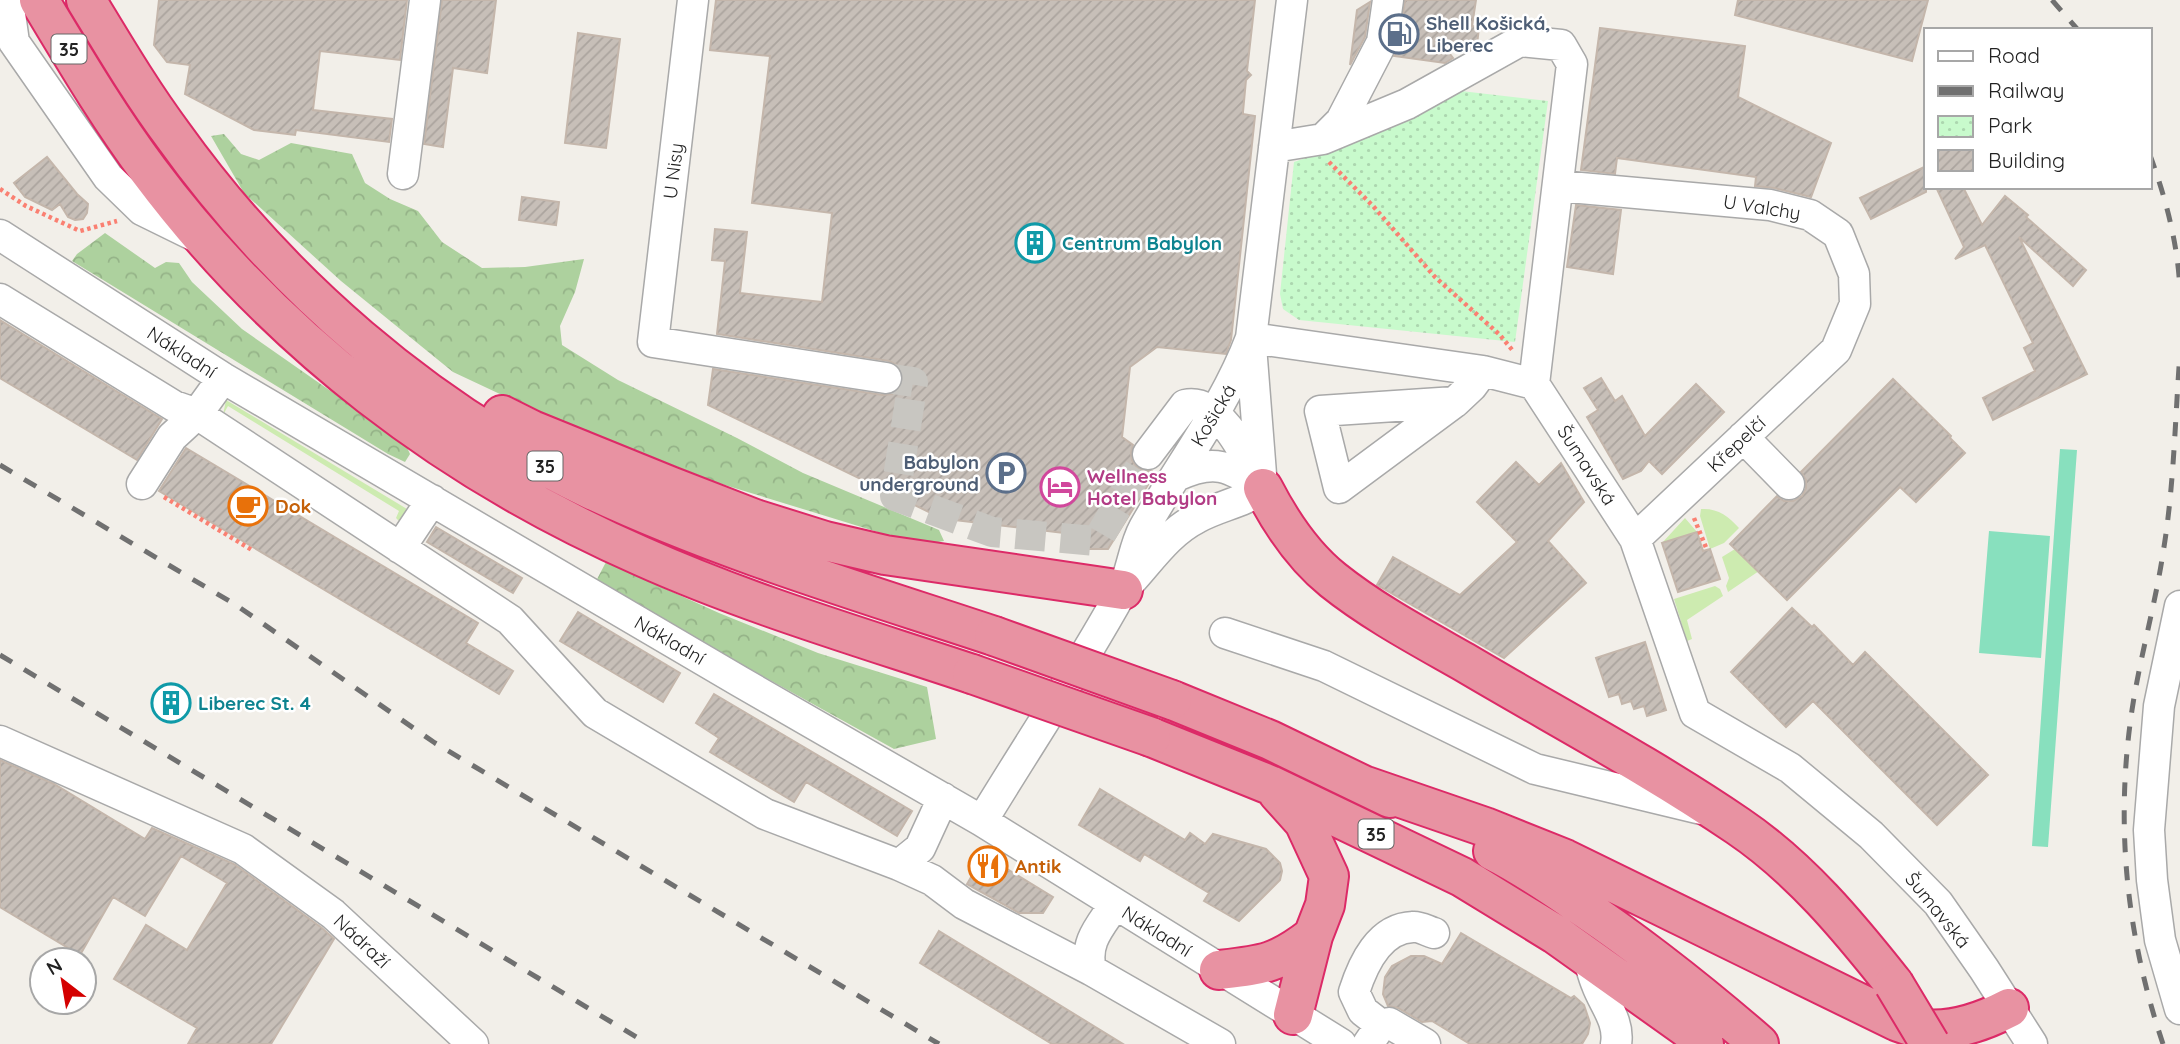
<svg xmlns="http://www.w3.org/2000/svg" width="2180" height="1044" viewBox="0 0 2180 1044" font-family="Quicksand,sans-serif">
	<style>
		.grass { fill: #cdebb0 }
		.forest { fill: url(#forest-crowns) }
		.park { fill: url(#park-dots) }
		.pitch { fill: #88e0be }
		.building { fill: url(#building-hatch); stroke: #c4b6ab; stroke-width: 2 }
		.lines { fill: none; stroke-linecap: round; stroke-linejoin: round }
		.minor-tunnel { stroke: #c8c6c1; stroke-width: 30; stroke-dasharray: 30 15; stroke-linecap: butt }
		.minor-casing { stroke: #a9a9a9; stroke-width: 33 }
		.highway-casing { stroke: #dc2a67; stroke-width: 42 }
		.path { stroke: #fa8072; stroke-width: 4.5; stroke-dasharray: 3.5 3.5; stroke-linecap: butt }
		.minor { stroke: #fff; stroke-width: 30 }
		.highway { stroke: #e892a2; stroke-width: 38 }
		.rail { stroke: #707070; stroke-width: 5; stroke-dasharray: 14 14; stroke-linecap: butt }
		.highway-bridge-casing { stroke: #dc2a67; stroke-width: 42; stroke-linecap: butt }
		.highway-bridge { stroke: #e892a2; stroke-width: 38 }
		.labels { text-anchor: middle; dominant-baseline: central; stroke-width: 5; stroke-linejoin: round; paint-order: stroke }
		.shield { fill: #fff; stroke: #646464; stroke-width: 2 }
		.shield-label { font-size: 18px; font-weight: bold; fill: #222 }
		.service-label { font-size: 19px; font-weight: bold; fill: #4e5e75; stroke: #fff; text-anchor: start }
		.street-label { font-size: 19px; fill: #222; stroke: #fff }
		.culture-label { font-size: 19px; font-weight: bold; fill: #0d838f; stroke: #fff; text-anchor: start }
		.hotel-label { font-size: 19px; font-weight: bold; fill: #b23c85; stroke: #fff; text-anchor: start }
		.food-label { font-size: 19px; font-weight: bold; fill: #c56008; stroke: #fff; text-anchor: start }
	</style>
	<defs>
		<pattern id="forest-crowns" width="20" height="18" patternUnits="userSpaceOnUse" patternTransform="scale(1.75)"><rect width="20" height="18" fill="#add19e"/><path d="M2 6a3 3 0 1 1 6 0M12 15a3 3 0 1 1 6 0" fill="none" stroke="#95b388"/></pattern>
		<pattern id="park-dots" width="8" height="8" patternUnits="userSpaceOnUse" patternTransform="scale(1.75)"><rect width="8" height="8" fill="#c8facc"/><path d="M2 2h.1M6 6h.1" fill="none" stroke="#acd6af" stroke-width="1.8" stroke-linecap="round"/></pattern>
		<pattern id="building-hatch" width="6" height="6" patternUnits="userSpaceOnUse" patternTransform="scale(1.75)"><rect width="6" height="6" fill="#c7bfb8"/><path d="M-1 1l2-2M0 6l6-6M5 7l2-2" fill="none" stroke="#aba49e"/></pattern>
	</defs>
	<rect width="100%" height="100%" fill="#f2efe9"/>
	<path class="grass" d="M226,400l181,109 -8,12 -3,-3 3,-7 -171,-105 -5,9z
		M1701,509c17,-1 27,7 38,19l-15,15 -14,6 -10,-33z
		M1685,518l12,14 -35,11z
		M1735,549l24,22 -31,21 -2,-6 3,-8 -7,-21z
		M1715,586l5,3 3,7 -36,24 5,19 -5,2 -13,-42z"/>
	<path class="forest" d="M224,134l17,20 18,6 32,-17 61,11 13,29 25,16 28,12 24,31 40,26 43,-1 59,-8 -9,33 -15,34 2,19 56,35 119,58 66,35 136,57 5,11 -24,4 -205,-63 -185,-74 -77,-36 -112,-91 -97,-88 -33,-57z
		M105,233l50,35 11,-6 13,1 13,19 50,47 163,114 5,11 -5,8 -17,-8 -316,-193 5,-7z
		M606,562l113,51 99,40 109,34 9,52 -42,10 -299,-166z"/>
	<path class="park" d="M1461,91l87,10 -33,241 -216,-22 -16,-11 -3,-15 14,-132 67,-23z"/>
	<path class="pitch" d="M2060,449l17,1 -29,397 -16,-1z
		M1989,531l61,5 -9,122 -62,-5z"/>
	<path class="building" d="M159,0h248l-7,60 -80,-9 -7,59 79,9 -3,23 -93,-12 -1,5 -41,-5 -69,-36 5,-29 -23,-3 -13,-17z
		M442,0h54l-9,73 -34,-5 -10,79 -19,-3z
		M716,0h539l-8,71 4,4 -5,5 -3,32v2l12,2 -24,224 -5,14 -69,-7 -27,20 -8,70 11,8 -2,8 1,7 5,7 8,4h7l-1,9 -43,69h-29l2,-14 -135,-16 -13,-5 -225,-109 5,-36 170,26 9,-1 7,-5 4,-9 -1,-8 -5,-7 -8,-4 -172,-27 8,-73 -13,-1 3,-31 32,3 -7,61 82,9 10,-89 -80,-10 18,-147 -60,-6z
		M1405,0h71l-4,26 7,1 -2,18 -13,7 -17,-2 6,8 -8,5 -51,-7 5,-12z
		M1738,0h190l-16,61 -177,-46z
		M1370,2l-5,35 -15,28 7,-55z
		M1600,28l145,18 -7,51 93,46 -20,54 -37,-9 -19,-2 1,-9 -139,-19 -2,16 -34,-4z
		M578,33l42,6 -14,109 -41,-5z
		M47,157l30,37 11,10 -1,9 -4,6 -8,1 -7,-3 -8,-13 -8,6 -27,-13 -11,-14z
		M1926,166v26l-55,27 -11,-21z
		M1936,187h27l19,38 23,-29 23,19 -2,2 60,53 -13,16 -54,-49 68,137 -94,46 -10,-22 52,-27 -11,-23 9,-5 -48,-98 -30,14 9,-12z
		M522,197l37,5 -3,23 -37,-5z
		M1576,205l45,5 -8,64 -46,-7z
		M0,320l162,99 -25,41 -137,-82z
		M1601,378l14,23 7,-5 23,40 51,-52 28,28 -62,62 -13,-13 -8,10 -18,8 -36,-62 11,-7 -14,-22z
		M1893,379l58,57 -1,2 15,15 -49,49 -16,-15 -113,113 -57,-56 47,-48 7,5h9l9,-5 4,-8v-8l-5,-8z
		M186,448l292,175 -12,20 47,28 -14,23 -340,-203z
		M1516,462l23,23 22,-22 23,39 -36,39 38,42 -82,75 -127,-73 16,-28 67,38 57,-53 -40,-40z
		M436,527l86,51 -9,15 -86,-51z
		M1697,532l6,19 7,-2 10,30 -42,13 -16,-49z
		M1792,608l20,19 2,-2 39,40 12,-13 123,123 -51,50 -124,-124 -27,26 -55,-55z
		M578,612l102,61 -17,29 -103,-61z
		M1645,642l21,68 -19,6 -3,-10 -10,3 -3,-8 -9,3 -3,-10 -10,3 -13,-39z
		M714,694l198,117 -15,25 -91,-54 -12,20 -84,-50 9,-14 -23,-15z
		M0,760l54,24 91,55 7,-11 82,36 88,64 12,11 -63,105h-83l9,-16 -83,-49 32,-54 41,25 40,-67 -46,-27 -36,60 -32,-19 -33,58 -80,-48z
		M1100,789l85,51 5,-7 15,11 8,-10 53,15 14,14 2,8 -2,9 -41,41 -35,-20 5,-8 -65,-39 -4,7 -61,-36z
		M984,855l69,42 -10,16h-24l-52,-29z
		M939,931l184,113h-71l-132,-81z
		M1461,933l110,65 3,-2 10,9 6,18 -2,11 -6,10h-112l-38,-23 -10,1 -24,-14 -10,-2 -5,-12 2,-17 7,-11 19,-10h13l18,8z"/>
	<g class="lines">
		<path class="minor-tunnel" d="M886,378l27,4 -18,114 97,36 105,9 51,-87"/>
		<g class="minor-casing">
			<path id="minor" d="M8,0l6,42 94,135 34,33 57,28
				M693,0l-40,342 233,36
				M1326,136l15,-15 41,-79 6,-42
				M1274,147l49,-8 84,-35 113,-63 41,4 11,19 -38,320 101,155 60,174 95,55 81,67 67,68 46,66 48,75
				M403,174l22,-174
				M1558,186l212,19 40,10 28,19 16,40 1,30 -19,46 -201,189
				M0,235l223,143 516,303 243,140 359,223
				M0,299l174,107 23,8 26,-36
				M1251,338l232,33 51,13
				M1251,346l10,128
				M1455,402l-116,86 -19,-77 135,-9 17,-16 11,-15
				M1743,437l46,47
				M1148,454l37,-49c36,-8 64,57 78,83
				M1176,476c40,-18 52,-10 86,12
				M142,484l30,-47 25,-23 313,206 85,93 170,101 134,51 33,15 32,24 127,66
				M400,548l32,-48
				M1130,582c21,-23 39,-50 67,-64 21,-12 46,-15 66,-30
				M2180,606l-21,100 -10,124 3,50 8,60 20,69
				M1225,633l99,33 211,103 166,40
				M0,741l243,108 90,65 140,130
				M982,821c46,-76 96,-150 139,-228 11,-20 12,-45 23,-65 36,-64 81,-121 107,-190l41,-338
				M899,865l21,-17 23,-50
				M1115,904c-15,23 -31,38 -24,66l129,74
				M1588,957c3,9 5,19 9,28 7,19 23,37 19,59
				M1381,1025l-18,-14 -9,-19c9,-28 25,-64 59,-65 6,-1 14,4 21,6
				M1368,1044l13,-19 8,-2 36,21"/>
		</g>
		<g class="highway-casing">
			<path id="highway" d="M39,0c35,58 69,116 110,171 127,170 298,300 492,385 107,48 220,81 331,118
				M86,0c28,46 55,92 87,135 106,148 252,275 417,354 130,61 268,102 404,147
				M502,415l30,15 138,56 85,33 70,22 60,14 238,35
				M1263,488c18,35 40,68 70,92 40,32 87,57 131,82 91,54 186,104 274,164 62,42 110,100 156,158
				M1172,700l98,40 120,58
				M1151,737l119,48 192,92 93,57 132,94 17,16
				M1366,786l119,41 80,32 331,162c9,3 18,7 27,8 29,3 61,-8 86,-21
				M1278,793l26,29 25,54 -4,29 -12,31 -20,79
				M1493,851c28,14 53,31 78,48 66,44 128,93 188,145
				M1219,970c44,-5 58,-6 94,-34"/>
		</g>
		<path class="path" d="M1329,162l44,44 62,71 65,58 13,16
			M0,189l26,17 54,25 37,-10
			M164,497l88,53
			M1694,518l13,32"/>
		<use href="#minor" class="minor"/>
		<use href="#highway" class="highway"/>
		<path class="rail" d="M2052,0l26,30
			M2150,155c16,44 28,89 30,136
			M0,465l236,140 199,138 504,301
			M0,655l648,389
			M2163,1044c-37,-110 -48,-220 -31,-334 8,-53 23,-104 31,-157 11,-65 12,-134 17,-200"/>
		<g class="highway-bridge-casing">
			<path id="highway-bridge" d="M994,636l178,64
				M972,674l179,63
				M1894,984l36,60"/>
		</g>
		<use href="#highway-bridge" class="highway-bridge"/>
	</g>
	<defs>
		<g id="fuel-ring" transform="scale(2.0125)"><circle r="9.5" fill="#fff" stroke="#5c6f8a" stroke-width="1.5"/><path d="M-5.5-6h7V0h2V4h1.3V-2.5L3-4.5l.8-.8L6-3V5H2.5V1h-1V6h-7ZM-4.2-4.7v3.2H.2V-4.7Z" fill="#5c6f8a"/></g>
		<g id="building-ring" transform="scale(2.0125)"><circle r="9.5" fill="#fff" stroke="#0f9aa8" stroke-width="1.5"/><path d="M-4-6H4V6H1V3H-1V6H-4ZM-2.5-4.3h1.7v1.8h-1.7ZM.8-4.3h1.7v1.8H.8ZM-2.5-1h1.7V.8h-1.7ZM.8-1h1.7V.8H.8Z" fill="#0f9aa8"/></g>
		<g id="parking-ring" transform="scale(2.0125)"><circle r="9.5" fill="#fff" stroke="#5c6f8a" stroke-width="1.5"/><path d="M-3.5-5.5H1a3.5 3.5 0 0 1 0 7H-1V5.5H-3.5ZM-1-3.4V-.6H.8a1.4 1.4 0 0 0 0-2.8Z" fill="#5c6f8a"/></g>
		<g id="hotel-ring" transform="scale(2.0125)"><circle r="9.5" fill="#fff" stroke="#d1479c" stroke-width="1.5"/><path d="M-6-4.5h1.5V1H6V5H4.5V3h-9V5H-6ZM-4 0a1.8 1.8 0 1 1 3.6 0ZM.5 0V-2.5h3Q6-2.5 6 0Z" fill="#d1479c"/></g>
		<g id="cafe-ring" transform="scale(2.0125)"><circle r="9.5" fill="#fff" stroke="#e8710a" stroke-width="1.5"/><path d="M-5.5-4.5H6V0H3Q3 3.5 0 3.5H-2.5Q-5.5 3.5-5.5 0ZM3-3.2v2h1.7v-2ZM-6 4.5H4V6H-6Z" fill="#e8710a"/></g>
		<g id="restaurant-ring" transform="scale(2.0125)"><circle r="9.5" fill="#fff" stroke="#e8710a" stroke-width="1.5"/><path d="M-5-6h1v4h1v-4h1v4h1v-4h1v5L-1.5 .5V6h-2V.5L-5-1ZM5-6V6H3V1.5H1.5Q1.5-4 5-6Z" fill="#e8710a"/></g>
	</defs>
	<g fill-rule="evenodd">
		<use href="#fuel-ring" x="1399" y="34"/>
		<use href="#building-ring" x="1035" y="243"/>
		<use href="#parking-ring" x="1006" y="473"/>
		<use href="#hotel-ring" x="1060" y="487"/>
		<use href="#cafe-ring" x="248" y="506"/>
		<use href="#building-ring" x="171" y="703"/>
		<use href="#restaurant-ring" x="988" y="866"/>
	</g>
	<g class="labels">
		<g class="shield">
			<rect x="51.5" y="34.5" width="35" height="29" rx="5"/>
			<rect x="527.5" y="451.5" width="35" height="29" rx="5"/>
			<rect x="1358.5" y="819.5" width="35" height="29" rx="5"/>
		</g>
		<g class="shield-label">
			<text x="69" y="49">35</text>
			<text x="545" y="466">35</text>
			<text x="1376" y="834">35</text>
		</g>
		<g class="service-label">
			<text x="1426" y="23">Shell Košická,<tspan x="1426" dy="22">Liberec</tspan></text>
			<text x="979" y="462" text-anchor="end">Babylon<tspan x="979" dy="22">underground</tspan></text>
		</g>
		<g class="street-label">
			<text transform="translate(673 171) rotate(-83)">U Nisy</text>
			<text transform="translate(1762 207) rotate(9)">U Valchy</text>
			<text transform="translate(182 352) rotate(33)">Nákladní</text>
			<text transform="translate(1213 415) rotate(-59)">Košická</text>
			<text transform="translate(1736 444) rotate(-43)">Křepelčí</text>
			<text transform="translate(1587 465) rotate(57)">Šumavská</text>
			<text transform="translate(670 640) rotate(30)">Nákladní</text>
			<text transform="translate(1938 910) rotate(51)">Šumavská</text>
			<text transform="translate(1157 931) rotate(32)">Nákladní</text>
			<text transform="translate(362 941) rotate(43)">Nádraží</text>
		</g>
		<g class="culture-label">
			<text x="1062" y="243">Centrum Babylon</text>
			<text x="198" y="703">Liberec St. 4</text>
		</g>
		<g class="hotel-label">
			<text x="1087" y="476">Wellness<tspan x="1087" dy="22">Hotel Babylon</tspan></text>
		</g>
		<g class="food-label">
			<text x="275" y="506">Dok</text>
			<text x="1015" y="866">Antik</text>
		</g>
	</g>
	<rect x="1924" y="28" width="228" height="161" fill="#ffffff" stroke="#a7a7a7" stroke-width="2"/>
	<rect x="1938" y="51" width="35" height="10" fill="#ffffff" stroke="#a7a7a7" stroke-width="2"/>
	<text x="1988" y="63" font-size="21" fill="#222222">Road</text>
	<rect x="1938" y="86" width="35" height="10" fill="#707070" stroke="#a7a7a7" stroke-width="2"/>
	<text x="1988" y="98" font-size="21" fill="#222222">Railway</text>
	<rect x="1938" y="116" width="35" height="21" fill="url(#park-dots)" stroke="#a7a7a7" stroke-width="2"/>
	<text x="1988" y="133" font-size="21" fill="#222222">Park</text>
	<rect x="1938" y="150" width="35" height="21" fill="url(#building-hatch)" stroke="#a7a7a7" stroke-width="2"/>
	<text x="1988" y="168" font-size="21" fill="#222222">Building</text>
	<g transform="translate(63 981) rotate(329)"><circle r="33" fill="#ffffff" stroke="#a7a7a7" stroke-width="2"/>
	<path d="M0-5L12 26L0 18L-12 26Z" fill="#d40000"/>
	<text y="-10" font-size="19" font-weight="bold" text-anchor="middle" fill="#222222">N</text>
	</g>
</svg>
